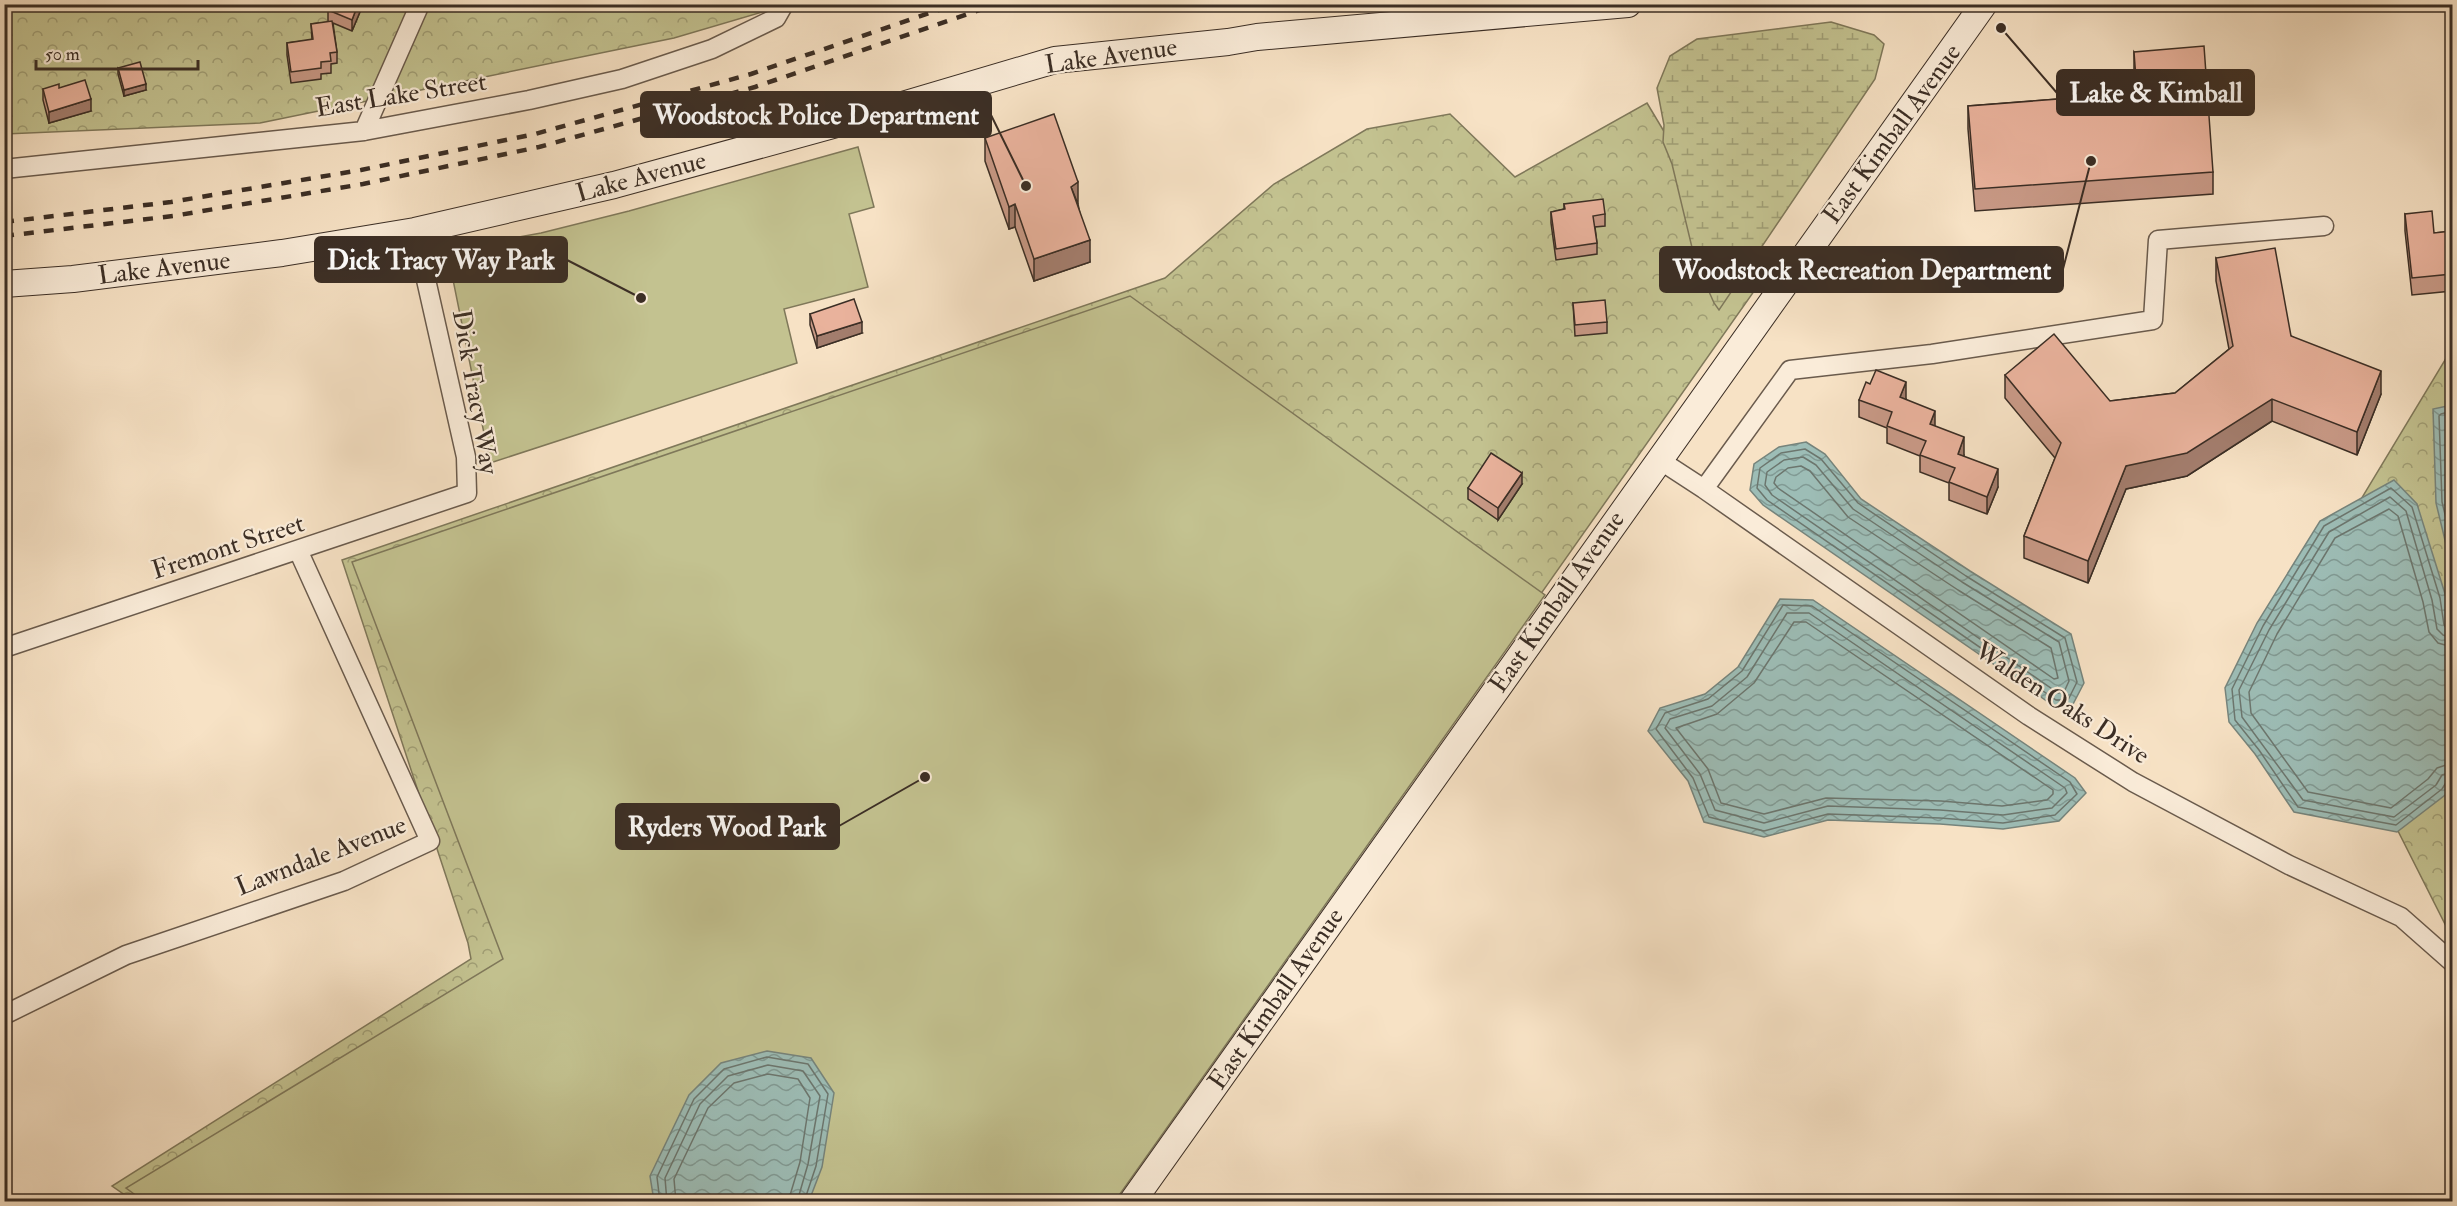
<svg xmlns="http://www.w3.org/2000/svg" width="2457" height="1206" viewBox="0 0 2457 1206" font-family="'IM FELL Double Pica',serif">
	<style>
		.forest { fill: url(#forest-crowns); stroke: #7f785a; stroke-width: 1.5 }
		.wetland { fill: url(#wetland-marsh); stroke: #7f785a; stroke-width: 1.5 }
		.park { fill: #c3c290; stroke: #7f785a; stroke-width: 1.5 }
		.water { fill: url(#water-waves); stroke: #76847c; stroke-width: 1.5 }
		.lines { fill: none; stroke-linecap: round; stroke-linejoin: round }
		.shore { stroke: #6c766e; stroke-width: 1.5 }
		.street-casing { stroke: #6a5b4d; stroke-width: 21 }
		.secondary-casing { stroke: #3b2e25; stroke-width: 28 }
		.street { stroke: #faecd9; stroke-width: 18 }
		.secondary { stroke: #faecd9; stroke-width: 26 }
		.rail { stroke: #3b2e25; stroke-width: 4.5; stroke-dasharray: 10 10; stroke-linecap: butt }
		.wall { fill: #c89986; stroke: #3b2e25; stroke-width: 1.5 }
		.shaded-wall { fill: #a37d6d; stroke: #3b2e25; stroke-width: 1.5 }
		.building { fill: #e9b29c; stroke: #3b2e25; stroke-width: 1.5 }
		.labels { text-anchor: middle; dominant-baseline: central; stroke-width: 4.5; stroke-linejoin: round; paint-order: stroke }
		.street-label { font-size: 26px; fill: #3b2e25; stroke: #faecd9 }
		.leader { fill: none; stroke: #3b2e25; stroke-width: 2 }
		.callout-dot { fill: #3b2e25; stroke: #faecd9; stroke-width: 2 }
		.callout { fill: #3b2e25; stroke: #3b2e25; stroke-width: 2 }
		.callout-label { font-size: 27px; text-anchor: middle; font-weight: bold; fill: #fff }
	</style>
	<defs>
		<pattern id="forest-crowns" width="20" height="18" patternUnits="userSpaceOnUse" patternTransform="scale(1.5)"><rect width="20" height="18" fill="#c3c290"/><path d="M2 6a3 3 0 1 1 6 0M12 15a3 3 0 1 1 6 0" fill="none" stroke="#a09e75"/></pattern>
		<pattern id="wetland-marsh" width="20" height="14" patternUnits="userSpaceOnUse" patternTransform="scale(1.5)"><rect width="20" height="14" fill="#c3c290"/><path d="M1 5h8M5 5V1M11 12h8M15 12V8" fill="none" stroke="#a09e75"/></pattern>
		<pattern id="water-waves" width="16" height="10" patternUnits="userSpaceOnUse" patternTransform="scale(1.5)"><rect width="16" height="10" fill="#9dbdb6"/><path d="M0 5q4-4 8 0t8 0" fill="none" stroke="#819a94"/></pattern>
	</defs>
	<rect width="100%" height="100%" fill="#f7e2c5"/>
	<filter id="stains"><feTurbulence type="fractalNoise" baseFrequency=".00333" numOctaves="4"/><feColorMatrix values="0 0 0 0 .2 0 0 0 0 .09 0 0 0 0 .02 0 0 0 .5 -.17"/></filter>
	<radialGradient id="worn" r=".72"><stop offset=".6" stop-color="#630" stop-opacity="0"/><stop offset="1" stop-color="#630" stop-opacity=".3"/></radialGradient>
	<path class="forest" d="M4,5h782l-112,33 -414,85 -255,11z
		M1647,103l110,184 -644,914 -978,1 -23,-16 359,-227 -3,-16 -126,-383 823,-282 109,-94 93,-55 83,-15 65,63z
		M2448,355h4v580l-3,-3 -159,-315z"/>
	<path class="wetland" d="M1831,22l43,13 10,9 -9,35 -156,231 -5,-7 -19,-43 -23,-96 -9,-22 1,-17 -7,-37 13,-32 27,-17z"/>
	<path class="park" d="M858,147l16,60 -25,7 19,73 -84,22 13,54 -307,100 -43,-213 94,-17 88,-22z
		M1130,296l415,299 -430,606 -970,1 -19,-14 377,-229 -151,-397z"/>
	<path class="water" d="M2452,405v164l-16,-66 -3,-94z
		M1806,442l19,12 36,45 109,72 101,63 13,49 -13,25 -17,-2 -291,-201 -13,-15 4,-26 25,-17z
		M2394,480l23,24 29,93 6,45v130l-3,20 -52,40 -103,-20 -39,-58 -26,-32 -4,-34 32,-65 63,-102z
		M1780,599l33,1 262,178 11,15 -27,28 -56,8 -63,-5 -112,-4 -64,17 -60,-15 -16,-41 -40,-50 12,-23 45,-14 33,-27z
		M767,1051l44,7 23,35 -12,74 -13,34h-155l-4,-25 39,-81 32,-32z"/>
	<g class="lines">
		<path class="shore" d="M2452,411l-11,3 -2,2 3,86 10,41
			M2452,419l-5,4 3,78 2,11
			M1805,449l16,10 37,44 108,73 99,62 12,44 -9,18h-12l-289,-200 -10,-12 3,-20 21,-15z
			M1803,457l13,8 37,44 109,73 97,60 10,39 -5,11 -6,1 -286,-198 -7,-10 2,-13 17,-12z
			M1801,466l9,5 38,46 110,73 93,58 7,30 -4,1 -276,-191 -4,-5 2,-6 12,-9z
			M1783,605l29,1 258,176 7,12 -22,21 -52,8 -63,-5 -112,-4 -64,17 -55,-14 -16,-39 -37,-49 9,-16 43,-14 34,-28z
			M1787,613h22l256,175 2,5 -15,15 -49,7 -63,-5 -112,-4 -64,17 -49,-13 -15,-36 -35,-46 5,-9 42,-13 35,-29z
			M1794,622h12l247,168v4l-6,6 -45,6 -61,-5 -115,-3 -62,16 -43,-11 -13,-34 -32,-41 41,-14 37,-31z
			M2452,630l-5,-1 -3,-4 -4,-27 -28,-91 -21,-19 -67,38 -61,100 -31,63 3,31 24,30 39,57 98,18 46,-36 5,-8 5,-1
			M2452,638l-9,-3 -6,-6 -5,-29 -26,-89 -16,-14 -61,35 -60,98 -30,60 3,27 61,83 91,17 42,-32 6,-10 10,-3
			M2452,647l-14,-4 -9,-11 -6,-30 -25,-86 -9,-7 -54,29 -58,96 -28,58 2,21 57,79 83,16 37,-29 9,-11 15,-5
			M660,1202l-3,-25 37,-78 30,-30 43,-12 41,7 20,30 -12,72 -12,36
			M667,1202l-2,-24 35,-74 28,-28 40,-11 35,6 17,25 -12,68 -11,38
			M676,1202l-2,-23 34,-71 26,-25 34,-9 30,5 12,19 -10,64 -12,40"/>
		<g class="street-casing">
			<path id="street" d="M364,131l56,-127
				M4,169l360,-38 165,-31 93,-21 90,-30 64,-31 8,-14
				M1658,459l46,30 325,227 104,66 156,83 112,52 51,45
				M1704,489l86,-119 142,-16 221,-34 5,-80 166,-14
				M4,648l463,-155 -1,-36 -51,-226
				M4,1015l122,-60 218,-74 86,-40 -132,-291"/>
		</g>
		<g class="secondary-casing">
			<path id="secondary" d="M4,284l69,-5 209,-26 133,-22 199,-46 248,-68 193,-57 173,-18 29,-5 371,-33
				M1132,1202l852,-1198"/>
		</g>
		<use href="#street" class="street"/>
		<use href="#secondary" class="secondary"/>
		<path class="rail" d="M4,222l167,-20 190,-32 174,-36 216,-60 205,-70
			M4,236l169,-20 190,-32 176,-37 216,-60 242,-83"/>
	</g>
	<path class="wall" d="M362,4v3l-10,24 -19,-8 4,29v11l-6,1v9l-10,1v5l-30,4 -4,-28v-12l25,-3 -1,-16 18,-2 -1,-1v-11z
		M2134,52l79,120v22l-238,17 -7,-82v-23l167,-13 -1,-19z
		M118,68l28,22 -22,6 -6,-22z
		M59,88l32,23 -42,12 -6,-23v-11z
		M985,138l93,66 12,58 -56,19 -19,-54 -6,2 -24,-68z
		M1564,204l41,10v12l-10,1 2,16v11l-41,6 -5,-37v-11l13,-3z
		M2405,214l29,19 18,-2v60l-40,4 -7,-64z
		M2216,258l75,78 90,58 -24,61 -85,-34 -85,55 -61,13 -38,94 -64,-25v-22l31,-78 -50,-60v-23l105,26 65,-8 54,-44 -13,-68z
		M1573,303l34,19v11l-32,3z
		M810,314l52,19 -45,15 -7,-23z
		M1906,399v1l58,55 -1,1 35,31 -11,27 -38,-14v-17l-29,-11v-16l-33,-13v-15l-28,-11v-17z
		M1522,484l-24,36 -30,-21v-11z"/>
	<path class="shaded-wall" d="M358,4h4v3l-10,24v-11z
		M146,84v6l-22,6v-6z
		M91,99v12l-42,12v-11z
		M1078,182v22l-7,-17z
		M1015,204v23l-6,2v-22z
		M1090,240v22l-56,19v-22z
		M862,322v11l-45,15v-12z
		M2381,371v23l-24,61v-23z
		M1906,382v17l-6,16v-18z
		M2272,399v22l-85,55 -61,13 -38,94v-22l38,-95z
		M1935,411v17l-5,-4z
		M1964,437v18l-6,16v-17z
		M1998,469v18l-11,27v-17z
		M1522,473v11l-24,36v-12z"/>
	<path class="building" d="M330,4h28l-6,16 -24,-10z
		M332,21l5,31 -7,1 1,8 -10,1v6l-30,4 -4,-29 26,-4 -2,-15z
		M2204,46l9,126 -238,17 -7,-83 169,-13 -3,-41z
		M140,62l6,22 -22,6 -6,-22z
		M85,80l6,19 -42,13 -6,-23 16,-5v4z
		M1054,114l24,68 -7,5 19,53 -56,19 -19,-55 -6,3 -24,-69z
		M1603,199l2,15 -12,2 4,27 -41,6 -5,-37 14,-3 -1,-5z
		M2432,211l2,22 18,-2v43l-40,4 -7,-64z
		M2275,248l16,88 90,35 -24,61 -85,-33 -85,54 -61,13 -38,95 -64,-25 37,-93 -56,-68 49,-41 56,67 65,-8 58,-47 -17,-88z
		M854,299l8,23 -45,14 -7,-22z
		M1605,300l2,22 -32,3 -2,-22z
		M1876,370l30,12 -6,15 35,14 -5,13 34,13 -6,17 40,15 -11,28 -38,-15 6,-14 -35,-13 6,-14 -39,-15 5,-14 -33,-12 7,-18 4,2z
		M1491,453l31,20 -24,35 -30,-20z"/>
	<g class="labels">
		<g class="street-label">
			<text transform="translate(1111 56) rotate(-8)">Lake Avenue</text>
			<text transform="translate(401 95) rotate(-9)">East Lake Street</text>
			<text transform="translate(1892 134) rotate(-54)">East Kimball Avenue</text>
			<text transform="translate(641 177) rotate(-15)">Lake Avenue</text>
			<text transform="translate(164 268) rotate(-7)">Lake Avenue</text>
			<text transform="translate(475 392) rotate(80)">Dick Tracy Way</text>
			<text transform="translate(228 547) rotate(-18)">Fremont Street</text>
			<text transform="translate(1557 602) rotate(-55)">East Kimball Avenue</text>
			<text transform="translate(2062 703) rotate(33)">Walden Oaks Drive</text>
			<text transform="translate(321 856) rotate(-21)">Lawndale Avenue</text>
			<text transform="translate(1276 999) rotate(-55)">East Kimball Avenue</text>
		</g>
	</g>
	<path class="leader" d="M2001 28L2057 93M1026 186L991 115M641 298L567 260M2091 161L2063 269M925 777L839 826"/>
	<g class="callout-dot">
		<circle cx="2001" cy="28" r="6"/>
		<circle cx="1026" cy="186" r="6"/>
		<circle cx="641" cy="298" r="6"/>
		<circle cx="2091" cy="161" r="6"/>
		<circle cx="925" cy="777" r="6"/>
	</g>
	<g class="callout">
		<rect x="2057" y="70" width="197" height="45" rx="6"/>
		<rect x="641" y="92" width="350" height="45" rx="6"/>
		<rect x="315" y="237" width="252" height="45" rx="6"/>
		<rect x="1660" y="247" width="403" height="45" rx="6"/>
		<rect x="616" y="804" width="223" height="45" rx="6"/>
	</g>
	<g class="callout-label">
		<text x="2156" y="102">Lake &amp; Kimball</text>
		<text x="816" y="124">Woodstock Police Department</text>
		<text x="441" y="269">Dick Tracy Way Park</text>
		<text x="1862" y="279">Woodstock Recreation Department</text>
		<text x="727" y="836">Ryders Wood Park</text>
	</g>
	<rect width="2457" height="1206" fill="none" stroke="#f7e2c5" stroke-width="24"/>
	<rect x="6" y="6" width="2445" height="1194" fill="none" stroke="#3b2e25" stroke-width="3"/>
	<rect x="12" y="12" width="2433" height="1182" fill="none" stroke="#3b2e25" stroke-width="1.5"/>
	<path d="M36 60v9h162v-9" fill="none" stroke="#3b2e25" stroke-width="3"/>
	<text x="45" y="60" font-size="18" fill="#3b2e25" stroke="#faecd9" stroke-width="4.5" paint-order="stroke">50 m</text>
	<rect width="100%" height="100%" filter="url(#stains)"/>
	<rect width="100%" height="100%" fill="url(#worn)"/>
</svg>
